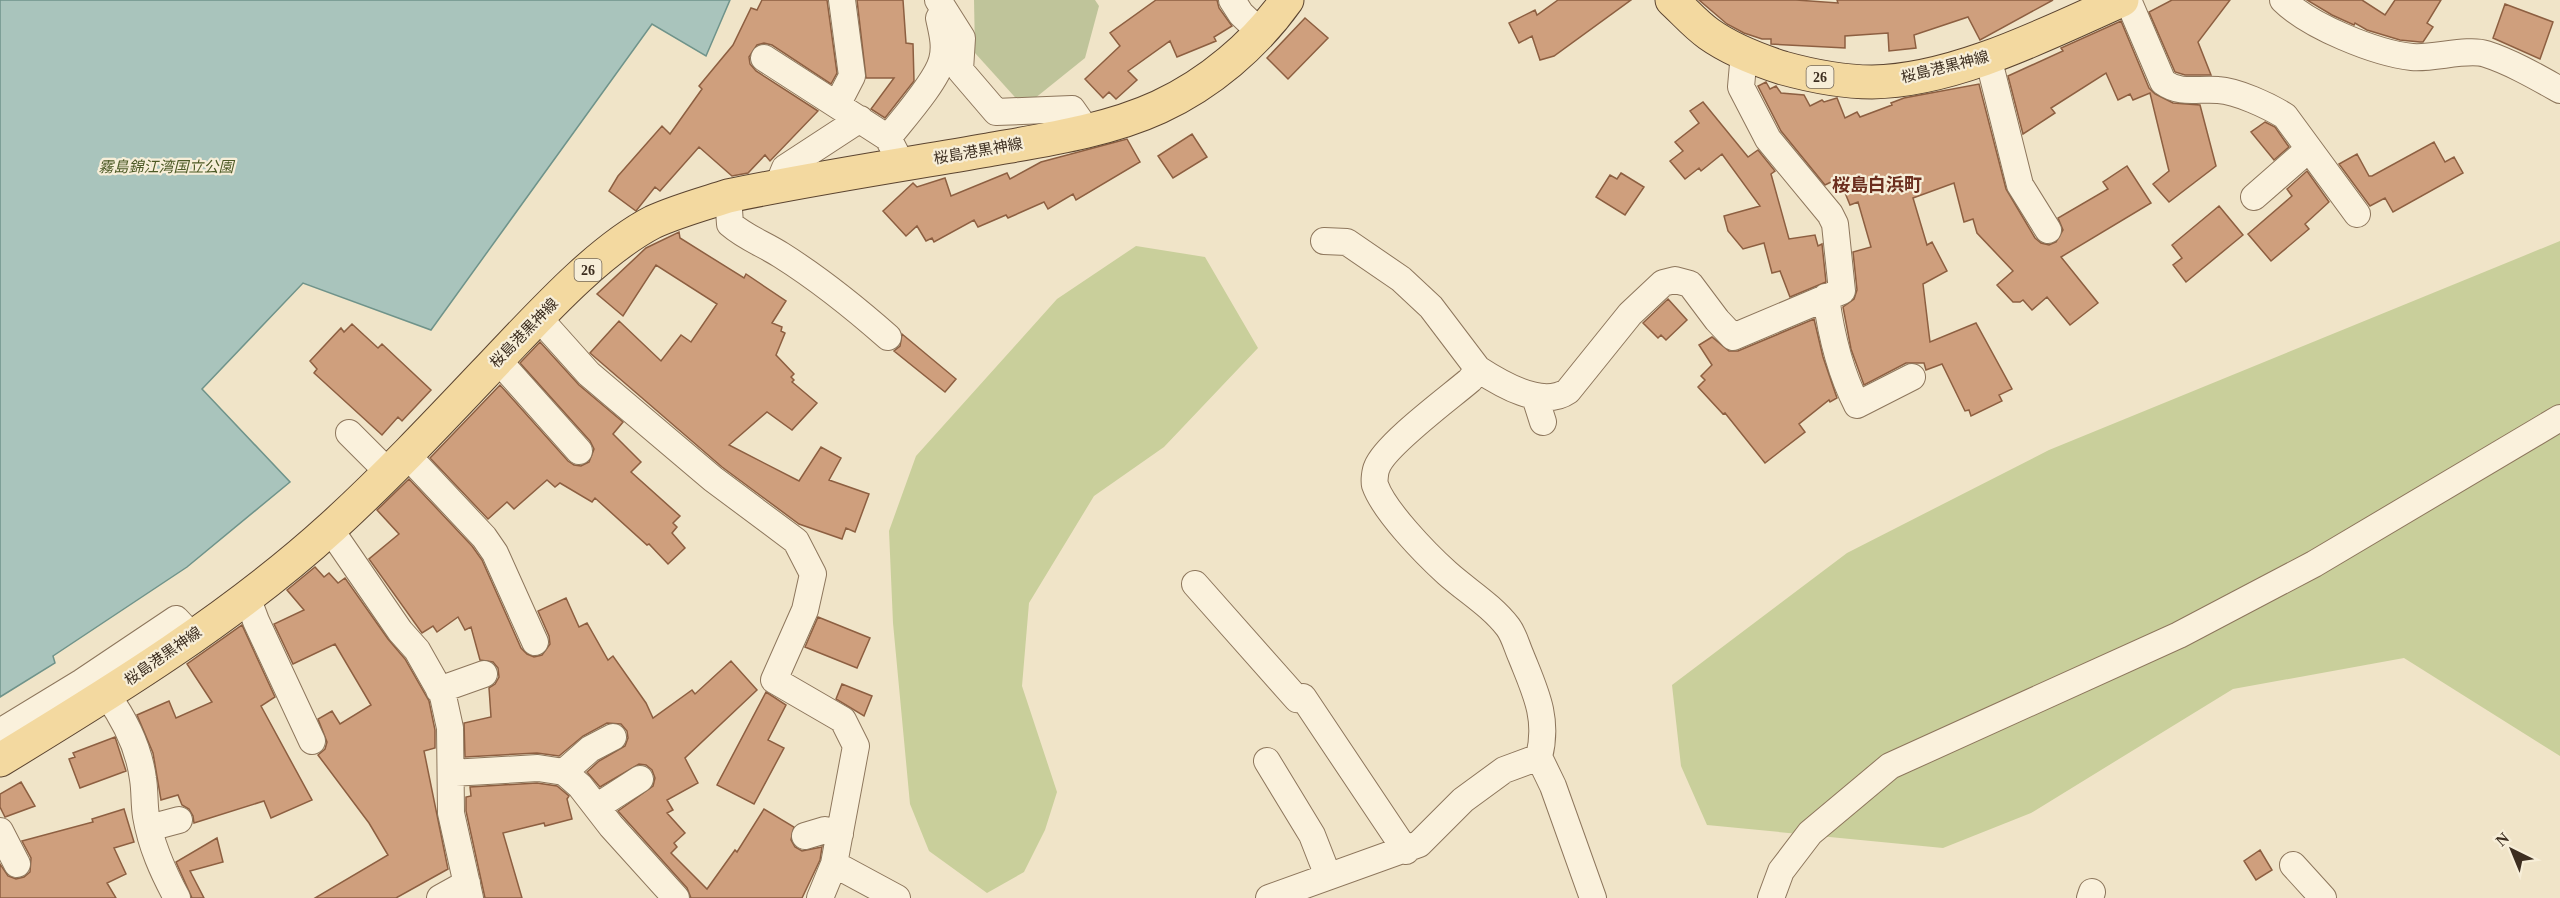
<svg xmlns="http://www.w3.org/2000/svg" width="2560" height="898" viewBox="0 0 2560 898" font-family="'Times New Roman','Noto Sans JP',serif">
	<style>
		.green { fill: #c9cf9b }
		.cemetery { fill: #bfc49a }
		.water { fill: #a9c4bc; stroke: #6f938a; stroke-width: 1.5 }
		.building { fill: #cf9f7d; stroke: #8d5f41; stroke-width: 1.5 }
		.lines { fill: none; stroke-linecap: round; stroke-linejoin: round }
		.minor-casing { stroke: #8d765c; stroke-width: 28 }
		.primary-casing { stroke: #5b4430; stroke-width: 35 }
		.minor { stroke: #faf1dc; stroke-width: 26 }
		.primary { stroke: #f3d9a0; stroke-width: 33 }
		.labels { text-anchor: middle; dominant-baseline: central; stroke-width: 4.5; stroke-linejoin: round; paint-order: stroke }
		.shield { fill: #f7eed8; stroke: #756857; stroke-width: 1.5 }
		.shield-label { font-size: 14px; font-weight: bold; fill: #3d2e20 }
		.street-label { font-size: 15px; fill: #3d2e20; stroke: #f7eed8 }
		.park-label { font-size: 15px; font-style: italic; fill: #4d5a26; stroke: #f7eed8 }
		.quarter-label { font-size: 18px; font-weight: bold; fill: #6b2e1e; stroke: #f7eed8 }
	</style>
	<rect width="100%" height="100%" fill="#f0e4c8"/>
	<path class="green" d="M2560,241v515l-156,-98 -171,31 -202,124 -88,35 -236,-23 -26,-59 -9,-81 175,-132 202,-103z
		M1136,246l69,11 53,91 -94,99 -70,49 -65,107 -7,83 35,106 -12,38 -21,42 -37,21 -58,-42 -19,-47 -17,-181 -4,-92 27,-75 141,-157z"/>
	<path class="cemetery" d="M974,0h121l4,6 -14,52 -61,49 -49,-54z"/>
	<path class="water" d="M0,0h730l-24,56 -54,-32 -221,306 -128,-47 -101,106 88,93 -103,85 -134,89 2,7 -55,34z"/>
	<path class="building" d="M762,0h65l10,73 -6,11 -59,-39 -8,-2 -7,2 -8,12 1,7 6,7 62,40 -48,50 -5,-6 -17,18 -16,3 -33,-29 -39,44 -5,-4 -19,24 -27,-20 9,-15 44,-50 8,8 32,-45 -3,-3 34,-41 18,-37 6,2z
		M857,0h46l3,43 7,1 1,37 -29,37 -14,-9 23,-31h-28z
		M1156,0h61l2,8 13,18 -18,11 2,4 -39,16 -7,-16 -42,30 9,9 -21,19 -7,-7 -6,6 -18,-19 35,-33 -10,-13z
		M1558,0h73l-77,56 -14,4 -8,-24 -13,7 -10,-20 26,-13 2,5z
		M1699,0h97l42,3 -1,-3h216l-73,40 -12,-23 -54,18 2,13 -27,3 -1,-18 -43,3v12l-74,-4v-5h-9l-18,-6 -17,-9z
		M2172,0h58l-32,42 13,33h-26l-10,-3 -26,-60z
		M2307,0h55l23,15 10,-15h46l-14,23 6,4 -10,15h-3l-20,-2 -33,-10 -12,-7 -1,2 -22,-10z
		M2505,4l48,18 -13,37 -47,-21z
		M1305,18l23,20 -40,41 -21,-21z
		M2121,21l28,67 6,6 18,9 27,2 16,61 -47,36 -16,-18 16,-13 -19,-78 -17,7 -3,-6 -12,6 -12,-27 -55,35 4,5 -32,21 -15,-58 55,-25 -2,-3z
		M1766,82l4,7 6,-3 5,7 23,2 6,11 12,-6 2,2 13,-4 8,20 12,-6 3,5 32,-12 -1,-2 13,-5 75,-14 27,105 29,49 6,5 8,2 7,-3 7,-12 -5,-12 50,-29 -5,-7 24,-16 24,37 -90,54 37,46 -28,22 -23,-28 -15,13 -9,-10 -3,2h-7l-16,-17 16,-14 -36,-38 -4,-14 -9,3 -10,-39 -41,15 14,47 5,-3 15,29 -24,13 7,58 46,-19 36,66 -13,6 3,6 -31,15 -2,-6 -4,1 -23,-47 -16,6 -2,-7h-18l-42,22 -13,-36 -8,-42 11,-8 3,-9 -4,-38 18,-5 -13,-45 -8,3 -11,-27 -14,7 -44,-54 -23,-45z
		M1703,102l45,55 10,-7 17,21 -4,3 18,65 26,-4 3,11 4,-2 4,38 -36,15 -10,-26 -8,2 -8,-30 -21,6 -15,-18 -4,-15 36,-10 -38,-52 -21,17 -2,-3 -14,11 -15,-18 13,-10 -8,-9 24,-19 -9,-12z
		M2265,122l10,5 14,20 -15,13 -23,-28z
		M1192,134l15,23 -34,21 -15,-22z
		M1127,139l13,23 -64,38 -3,-6 -25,15 -4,-7 -36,16 -2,-3 -28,12 -4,-7 -40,22 -2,-4 -6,3 -9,-15 -11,10 -23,-25 30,-28 4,4 28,-9 6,18 56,-23 3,6 31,-17z
		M2434,142l11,20 9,-5 9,16 -70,39 -8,-14 -15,8 -31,-42 18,-10 12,22h3z
		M2307,171l22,31 -24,22 4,5 -38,32 -23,-27 44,-38 -5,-7z
		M1621,173l23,14 -19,28 -29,-18 14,-22 7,4z
		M2219,206l24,29 -57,47 -13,-17 9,-7 -10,-13z
		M679,232l1,6 64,40 2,-4 40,27 -14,22 10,4 -1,4 4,2 -9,22 18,19 -3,3 3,3 -2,2 25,21 -25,27 -25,-18 -38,33 70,36 22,-34 20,11 -12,22 40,14 -14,38 -9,-4 -4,11 -43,-15 -77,-57 -132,-114 29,-32 42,40 20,-26 10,7 26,-38 -61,-39 -33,51 -26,-22 49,-46z
		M1668,299l19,21 -21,20 -5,-5 -3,3 -15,-15z
		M1814,319l9,38 14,41 -7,4 -1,-2 -30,24 6,8 -40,31 -40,-50 -2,1 -25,-27 7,-7 -4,-4 11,-11 -13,-20 13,-8 17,14h9z
		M352,324l26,24 4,-4 49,46 -29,31 -4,-4 -16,18 -68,-62 3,-4 -7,-8 31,-33 3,4z
		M902,334l54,45 -11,13 -51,-41 6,-5z
		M540,342l39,43 44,37 -10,12 28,28 -10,10 49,44 -7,7 4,4 -5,6 13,15 -17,16 -19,-20 -2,1 -52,-47 -3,4 -32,-19 -5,4 -8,-7 -33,29 -7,-7 -19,17 -58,-61 70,-73 68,76 6,4 7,1 8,-4 5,-13 -4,-8 -70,-78z
		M409,479l63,67 10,14 39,88 6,6 7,3 8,-2 8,-11 -1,-8 -11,-25 28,-13 13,29 8,-4 21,37 5,-4 33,47 7,15 39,-28 3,4 36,-33 26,29 -72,68 13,25 -31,17 6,10 -6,3 18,20 -11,10 3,4 -6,6 36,36 28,-39 2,2 27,-43 30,18 -3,13 4,7 7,4 20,-4 -2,13 -18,38h-111l-4,-10 -69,-77 35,-25 2,-8 -3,-8 -6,-5 -7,-1 -39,23 -13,-15 12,-11 26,-15 3,-8 -1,-7 -6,-7 -14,-1 -24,13 -24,20 -22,-3 -72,4 -1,-34 27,-6 -2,-29 6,-4 4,-7 -1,-9 -5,-6 -13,-2 -9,-33 -6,3 -7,-13 -21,15 -4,-6 -11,7 -53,-74 30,-25 -22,-24z
		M315,567l9,10 5,-4 9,10 7,-5 43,61 17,20 24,42 6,29v18l-11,3 24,118 -52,29h-81l73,-43 -19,-32 -51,-68 7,-6 2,-7 -9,-23 14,-8 8,13 31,-19 -36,-61 -42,20 -19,-40 30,-14 -17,-20z
		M818,617l52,21 -13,30 -52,-21z
		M242,625l33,72 -14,9 51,94 -41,18 -7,-17 -70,22 -1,-7 -4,-7 -7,-4 -4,-10 -17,5 -8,-47 -16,-38 32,-14 7,17 36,-16 -25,-38z
		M842,684l30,12 -8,20 -28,-17z
		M766,692l20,13 -18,35 16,8 -30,56 -37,-19z
		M115,737l11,34 -46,17 -11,-29 6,-2 -2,-4z
		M21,782l14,24 -30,11 -5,-10v-13z
		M537,783l20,3 12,10 -2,3 5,20 -27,7 -1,-3 -41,10 19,65h-37l-19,-87v-14l5,-1 -1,-9z
		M124,809l10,33 -20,6 12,26 -19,9 9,15h-116v-34l8,12 8,3 8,-2 6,-5 1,-14 -9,-17 71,-19 -1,-3z
		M217,838l6,24 -33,9 14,27h-12l-16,-36z
		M2260,850l12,20 -16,10 -12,-19z"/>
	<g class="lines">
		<g class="minor-casing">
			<path id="minor" d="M938,0l24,38 -2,32 36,42 76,-3 14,20
				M1232,0l9,14 20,19
				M2128,0l35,82c18,13 35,6 55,8 19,1 51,16 67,26l72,98
				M2283,0c26,26 92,53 129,57 21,2 56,-9 74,-3 25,8 51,23 74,36
				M1988,57l32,128 28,45
				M764,58l124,80
				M837,105l15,-29 -10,-76
				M902,165l-14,-27c14,-18 49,-57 54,-78 4,-14 0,-28 -3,-42
				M778,185l7,-17 75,-49
				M728,196l2,28c16,14 34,20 51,31 38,24 73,52 107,82
				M2254,197l55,-48
				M1324,241l23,1 54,37 30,28 47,62
				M1826,297c5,37 14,75 31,108l55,-28
				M538,317l51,57 124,105 83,62 17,33 -8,36 -31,70 69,40 13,26 -22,118 -14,34
				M498,360l81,91
				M1535,397l8,25
				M349,433l40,40
				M407,455l77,82 11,16 40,89
				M330,529l70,102 17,19 26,46 7,32 1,85 19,85
				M1195,584l102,115 6,-2 103,154
				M247,597l9,24 56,120
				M439,690l45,-16
				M107,695c18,25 32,53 36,84 2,12 1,25 3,37 5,30 17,56 31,82
				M0,732l82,-50 94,-63 16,17
				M1267,761l45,74 16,41
				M564,772l26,-23 23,-12
				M451,773l87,-5 26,4 16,14 31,40 65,72
				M598,806l42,-27
				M149,828l30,-8
				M0,831l17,33
				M805,836l20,-6 15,4
				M834,864l63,34
				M2293,865l30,33
				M440,898l27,-15
				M1269,898l150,-54 44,-44 41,-30 35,-13
				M1593,898l-40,-112 -14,-29c10,-39 -4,-66 -18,-101 -4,-9 -7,-21 -13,-29 -17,-22 -41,-36 -61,-54 -21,-19 -63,-62 -72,-88 -1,-4 0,-14 2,-18 8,-22 72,-69 93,-87l8,-11c23,15 64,40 90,22l62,-77 33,-31 12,-3 15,4 27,36 16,17 109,-46 -7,-67 -5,-10 -62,-75 -27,-52 3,-34
				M1771,898l10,-27 29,-38 80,-67 289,-131 135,-71 246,-146
				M2090,898l2,-6"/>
		</g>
		<g class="primary-casing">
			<path id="primary" d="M1672,0c12,11 23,24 37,34 21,15 49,26 74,34 29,8 59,14 89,14 82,-1 176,-49 250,-82
				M0,760c115,-70 232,-142 332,-233 59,-54 113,-112 167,-169 43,-45 100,-108 154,-136 24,-11 50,-18 75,-26 86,-18 173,-31 260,-46 56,-10 119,-19 171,-43 50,-23 96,-62 128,-107"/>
		</g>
		<use href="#minor" class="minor"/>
		<use href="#primary" class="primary"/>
	</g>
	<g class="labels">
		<g class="shield">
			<rect x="1806.5" y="66" width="27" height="22" rx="4.5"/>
			<rect x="574.5" y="259" width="27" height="22" rx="4.5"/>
		</g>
		<g class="shield-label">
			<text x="1820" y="77">26</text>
			<text x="588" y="270">26</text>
		</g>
		<g class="street-label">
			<text transform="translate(1945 67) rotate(-14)">桜島港黒神線</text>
			<text transform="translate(978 151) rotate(-10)">桜島港黒神線</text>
			<text transform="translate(524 333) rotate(-46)">桜島港黒神線</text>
			<text transform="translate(163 656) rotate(-35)">桜島港黒神線</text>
		</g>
		<g class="park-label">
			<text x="166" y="167">霧島錦江湾国立公園</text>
		</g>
		<g class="quarter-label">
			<text x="1877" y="185">桜島白浜町</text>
		</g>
	</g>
	<g transform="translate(2512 850) rotate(317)" stroke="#f7eed8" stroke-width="4.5" paint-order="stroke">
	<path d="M0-4.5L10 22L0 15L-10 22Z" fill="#3d2e20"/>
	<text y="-9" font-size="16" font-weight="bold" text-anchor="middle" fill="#3d2e20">N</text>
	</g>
</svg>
